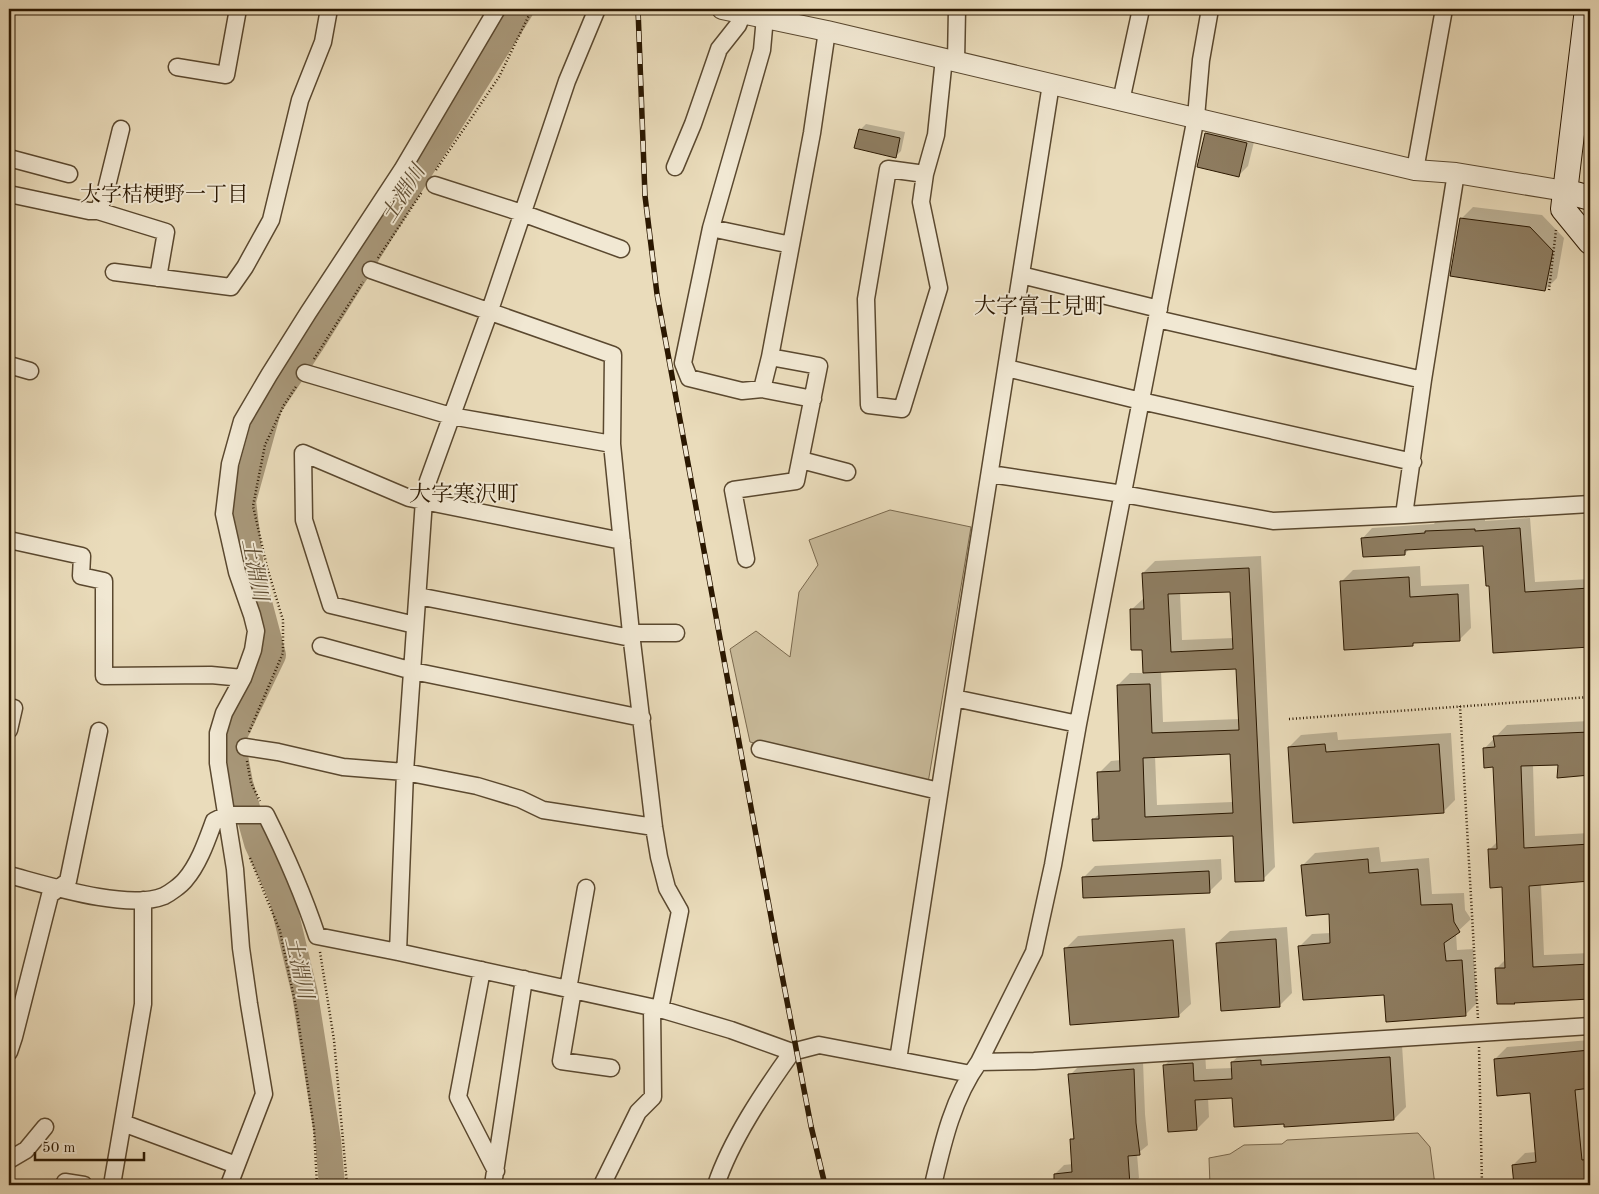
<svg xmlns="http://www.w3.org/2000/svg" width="1599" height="1194" viewBox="0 0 1599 1194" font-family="'Old Standard TT','Noto Serif JP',serif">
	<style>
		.green { fill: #c9bb9b; stroke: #7a694e }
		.shadow { fill: #0003; fill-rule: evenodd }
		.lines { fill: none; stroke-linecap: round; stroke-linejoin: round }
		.river { stroke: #a9997b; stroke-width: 26 }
		.building { fill: #8e7d61; stroke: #2a1700; fill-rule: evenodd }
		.minor-casing { stroke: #5a482f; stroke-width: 19 }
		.tertiary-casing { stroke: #5a482f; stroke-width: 22 }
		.secondary-casing { stroke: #2a1700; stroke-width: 26 }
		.path { stroke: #2a1700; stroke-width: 2.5; stroke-dasharray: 1 2.5; stroke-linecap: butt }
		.minor { stroke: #f1e8d3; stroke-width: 16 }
		.tertiary { stroke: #f1e8d3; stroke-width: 20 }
		.secondary { stroke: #f1e8d3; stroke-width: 24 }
		.rail-casing { stroke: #2a1700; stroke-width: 5.5 }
		.rail { stroke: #f1e8d3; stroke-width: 4; stroke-dasharray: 11; stroke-linecap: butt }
		.labels { text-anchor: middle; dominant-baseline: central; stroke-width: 4; stroke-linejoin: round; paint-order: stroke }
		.water-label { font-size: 21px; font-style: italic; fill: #5d4b31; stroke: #f1e8d3 }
		.neighbourhood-label { font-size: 21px; fill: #2a1700; stroke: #f1e8d3 }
		.quarter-label { font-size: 22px; fill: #2a1700; stroke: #f1e8d3 }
	</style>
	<rect width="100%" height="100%" fill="#eadcbb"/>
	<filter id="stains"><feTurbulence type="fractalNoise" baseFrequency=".004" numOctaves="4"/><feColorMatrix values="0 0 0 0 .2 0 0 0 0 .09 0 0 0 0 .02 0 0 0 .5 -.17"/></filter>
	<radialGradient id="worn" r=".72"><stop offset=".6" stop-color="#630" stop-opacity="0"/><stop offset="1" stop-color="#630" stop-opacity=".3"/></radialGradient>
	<path class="green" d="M890,510l81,17 -43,256 -178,-41 -20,-93 26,-18 34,26 9,-65 19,-27 -9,-25z
		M1418,1133l12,14 5,38h-225l-1,-27 21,-4 14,-9 38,-1 5,-4z"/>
	<path class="shadow" d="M866,124l39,8 -4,19 -5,5 -36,-26z
		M1215,124l41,10 -8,32 -9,9 -40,-9 7,-33z
		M1473,207l69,8 22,23 -7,40 -12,12 -84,-71z
		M1530,518l5,64 55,-3v66l-96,6 -4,-66 -6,-40 -74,3 -5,6 -43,-15 10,-11 62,-4 2,-3 49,-2v2z
		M1261,556l14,311 -12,12 -28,-44 -142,-15 7,-7 -1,-40 12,-12 10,-1 -3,-75 12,-12h14l-1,-24 -12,-39 13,-12 -1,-25 12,-12zM1231,590l3,48 -52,2 -2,-47zM1238,668l2,51 -77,3 -2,-51zM1231,753l2,49 -76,3 -2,-49z
		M1420,566l1,20 48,-2 2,44 -11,11 -45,3 -3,3 -71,-63 12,-12z
		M1590,721v53l-32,3 1,-13 -26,1 2,71 55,-3v47l-49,4 3,71 46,-2v45l-74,4 -2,1h-16l-2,-34 10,-10 -3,-73 -14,-36 9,-9 -4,-75 -9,-18 22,-23z
		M1337,732l1,8 113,-7 4,67 -12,12 -154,-65 12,-12z
		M1379,847l2,15 48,-4 3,36 32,-1 1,17 6,9 -15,14 1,17 16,-1 4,54 -12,12 -80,-22 -85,-47 12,-12 19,-1 -1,-21 -27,-47 12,-12z
		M1221,859l1,20 -12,12 -127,-13 12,-12z
		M1287,927l5,66 -12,12 -63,-62 13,-12z
		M1185,928l6,76 -13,12 -113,-67 13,-13z
		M1590,1040v47h-2l2,26v72h-75l-2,-20 12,-12 12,-1 -6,-61 -36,-32 12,-12z
		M1402,1045l4,62 -12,12 -161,-22 -25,1 1,19 -12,12 -32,-64 12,-12 28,-2 1,18 27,-1 -1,-6 13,-12z
		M1143,1061l2,53 3,31 -11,9 2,24 -7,7h-76l-1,-11 9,-9 9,-1 -2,-24 4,-4 -5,-61 9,-9z"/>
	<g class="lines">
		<path class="river" d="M332,1185l-4,-45 -23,-146 -23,-96 -25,-55 -17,-60 -8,-43 41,-85 -21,-79 -9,-75 26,-94 42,-63 210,-335"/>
	</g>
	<path class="building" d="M859,129l41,9 -4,20 -42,-10z
		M1205,133l42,10 -8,34 -42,-10z
		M1460,218l70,9 23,24 -8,40 -95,-15z
		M1520,528l5,64 65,-4v59l-97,6 -4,-67h-3l-3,-40 -78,4v5l-42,2 -2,-19 64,-5v-2l50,-2v2z
		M1249,568l15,313 -29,1 -2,-46 -140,5 -1,-22h7l-2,-47 23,-1 -3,-86 33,-1 2,49 87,-3 -3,-61 -93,4 -1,-23h-11l-1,-41h14l-2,-36zM1230,592l3,57 -62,3 -3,-58zM1230,754l3,59 -88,4 -2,-59z
		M1409,577l1,20 48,-3 2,47 -47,2v3l-69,4 -4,-69z
		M1590,732v43l-33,3 1,-13 -37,1 3,82 66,-4v37l-61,5 4,81 57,-3v35l-76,4 1,1h-18l-2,-36h10l-3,-81 -12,1 -2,-39h9l-4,-82 -9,1 -1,-20 12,-1 -2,-11z
		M1325,744l1,8 113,-8 5,69 -151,10 -5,-76z
		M1368,859l1,14 49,-4 3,36 31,-1 2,18 6,10 -16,11 2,18 16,-1 4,56 -80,6 -2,-27 -81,5 -5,-54 32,-3 -1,-29 -23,2 -5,-51z
		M1209,871l1,22 -127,5 -1,-21z
		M1276,939l4,68 -59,4 -5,-68z
		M1173,940l6,77 -109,8 -6,-77z
		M1590,1050v38l-15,2 7,70 8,-1v26h-76l-2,-20 24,-3 -6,-69 -33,3 -3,-37z
		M1390,1057l4,63 -110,7v-3l-50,3 -2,-29 -37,2 2,30 -29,2 -5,-67 30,-2 1,18 38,-2 -1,-17 30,-2v5z
		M1134,1069l2,54 4,32 -12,1 2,29h-76v-11l18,-2 -2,-33h4l-6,-65z"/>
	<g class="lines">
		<g class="minor-casing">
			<path id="minor" d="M765,17l-3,33 -51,178 80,17
				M781,20l6,-11
				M956,62l1,-53
				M177,67l49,8 12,-66
				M1121,101l20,-92
				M9,158l60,16
				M675,167l18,-43 26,-75 19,-24 5,-12
				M1415,170l29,-161
				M925,174l-37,-5 -22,130 3,106 33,4 37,-121 -18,-86 4,-28 11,-39 8,-77
				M435,185l87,28 99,36
				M9,194l80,17h9l7,-17 16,-65
				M98,211l68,21 -8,46
				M711,228l-28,135 6,15 53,13 20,-2 51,10
				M371,270l242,85 -1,89 19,189 23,194 5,30 8,31 13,23 -20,98
				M114,272l117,15 14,-20 26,-47 29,-120 23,-58 6,-33
				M1021,275l138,34
				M1157,319l266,61
				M9,365l21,6
				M1007,368l134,33 272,61
				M305,373l146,43 161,28
				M762,389l8,-32 42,-224 15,-102
				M801,460l46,12
				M990,474l133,20 150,27 131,-6 186,-11
				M1404,515l19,-135 33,-207
				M9,540l73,16 -1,20 23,5v95l107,-1 32,3
				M746,559l-13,-69 63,-9 23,-115 -49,-9
				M418,596l213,42
				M415,625l-84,-20 -27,-85 -1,-67 106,45 213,43
				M631,633h45
				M321,646l92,25 229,47
				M954,698l124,26
				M9,730l5,-22
				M245,747l33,5 65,15 62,5 72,14 43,13 23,11 111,17
				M760,749l179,42
				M9,875c38,10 118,36 155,21 6,-3 17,-11 21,-16 14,-16 22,-40 29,-59l12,-6h40c20,40 37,79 51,121l81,16 262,57 71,21 61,22 27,-7 152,29
				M398,952l7,-180 19,-272 4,-19 61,-168 78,-232 30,-72
				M482,970l-24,127 38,74
				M568,989l18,-101
				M573,990l-12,71 50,7
				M9,1052l5,-15 36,-142 18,-14 31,-150
				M898,1060l56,-362 97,-614
				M979,1062l55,-1 556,-35
				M123,1123l113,42
				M9,1160l17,-10 19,-23
				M64,1185l1,-3 19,3
				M112,1185l31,-181v-104
				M229,1185l35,-91 -15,-90 -8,-56 -6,-79 -17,-106v-30l6,-20 19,-35 10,-28 3,-19 -4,-16 -15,-43 -13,-58 6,-50 12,-43 27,-46 39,-62 94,-143 95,-161
				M493,1185l31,-206
				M602,1185l36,-73 15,-15 -1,-89
				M716,1185c15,-45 48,-94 76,-133
				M933,1185c10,-43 20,-87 46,-123l55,-110 19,-87 25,-141 118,-607 5,-57 9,-51"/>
		</g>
		<g class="tertiary-casing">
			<path id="tertiary" d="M722,9l105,22 588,139 41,3 109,18"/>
		</g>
		<g class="secondary-casing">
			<path id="secondary" d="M1587,9l-24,200 27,33
				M1565,191l25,7"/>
		</g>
		<path class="path" d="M436,170l63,-93 33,-68
			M378,258l44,-66
			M1549,290l7,-60
			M314,359l49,-77
			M1460,706l18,313
			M1289,719l301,-22
			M249,732l34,-79v-33l-16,-53 -14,-61 12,-61 19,-40 13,-20
			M247,761l4,22 9,18
			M250,858l30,73 17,81 17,117 3,56
			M320,952l14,88 13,145
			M1479,1047l3,138"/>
		<use href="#minor" class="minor"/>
		<use href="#tertiary" class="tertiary"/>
		<use href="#secondary" class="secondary"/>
		<g class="rail-casing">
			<path id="rail" d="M638,9l7,187 12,98 119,650 35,182 14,59"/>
		</g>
		<use href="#rail" class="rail"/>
	</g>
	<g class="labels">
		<g class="water-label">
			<text transform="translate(404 194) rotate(-58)">土淵川</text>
			<text transform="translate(254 570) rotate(79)">土淵川</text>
			<text transform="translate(298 968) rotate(77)">土淵川</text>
		</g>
		<g class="neighbourhood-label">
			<text x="164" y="195">大字桔梗野一丁目</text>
		</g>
		<g class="quarter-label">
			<text x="1040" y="307">大字富士見町</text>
			<text x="464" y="495">大字寒沢町</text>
		</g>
	</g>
	<rect width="1599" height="1194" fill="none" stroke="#eadcbb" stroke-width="30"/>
	<rect x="10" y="10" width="1579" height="1174" fill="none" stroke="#2a1700" stroke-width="2.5"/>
	<rect x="15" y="15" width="1569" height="1164" fill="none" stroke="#2a1700"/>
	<path d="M35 1152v8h109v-8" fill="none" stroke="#2a1700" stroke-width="2.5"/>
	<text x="42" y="1152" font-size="15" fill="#2a1700" stroke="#f1e8d3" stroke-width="4" paint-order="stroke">50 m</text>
	<rect width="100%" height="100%" filter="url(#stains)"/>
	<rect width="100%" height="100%" fill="url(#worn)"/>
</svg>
